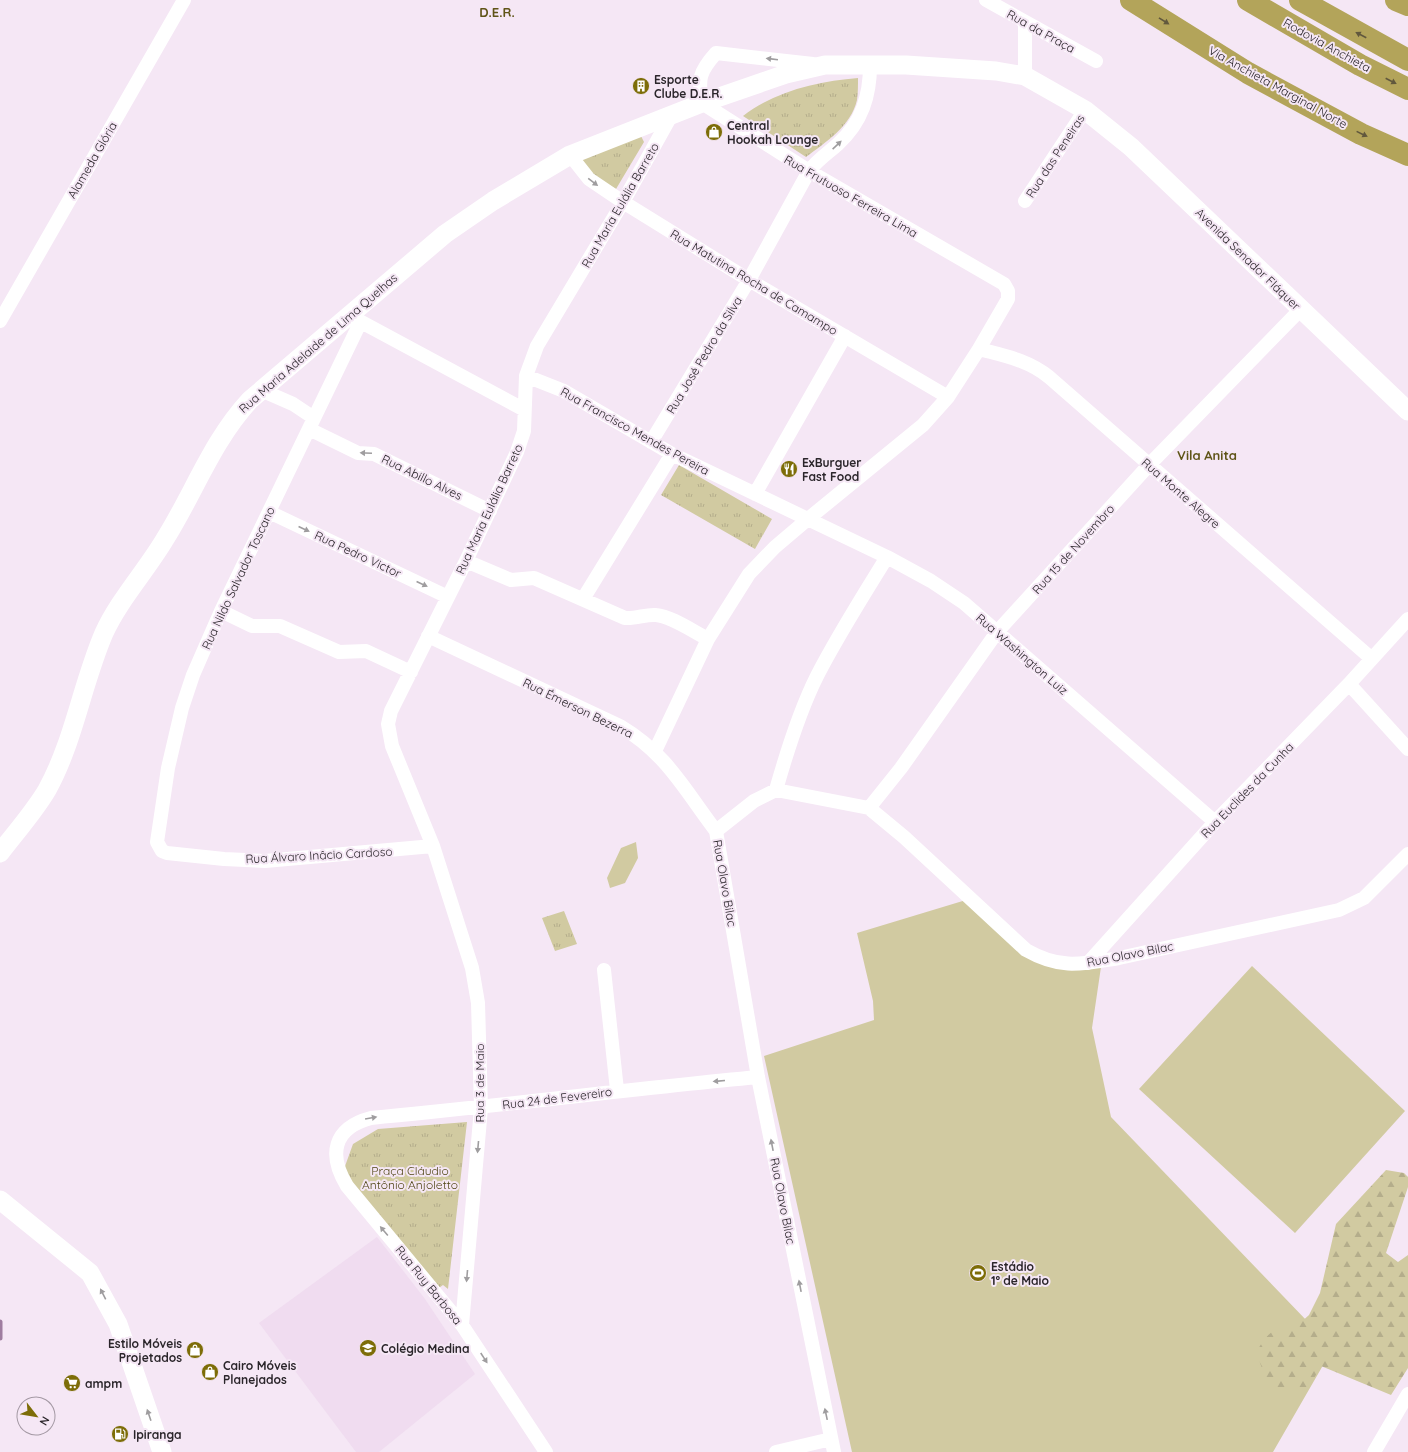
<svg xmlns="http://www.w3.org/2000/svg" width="1408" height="1452" viewBox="0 0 1408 1452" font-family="Quicksand,sans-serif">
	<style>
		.built { fill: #f0dcf0 }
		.grass { fill: #d1caa1 }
		.forest { fill: url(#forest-firs) }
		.park { fill: url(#park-tufts) }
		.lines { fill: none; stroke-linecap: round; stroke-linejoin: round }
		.stream { stroke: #9f7da0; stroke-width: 5 }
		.street { stroke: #fff; stroke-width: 14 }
		.secondary { stroke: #fff; stroke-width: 19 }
		.highway { stroke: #b3a45a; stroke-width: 22 }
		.oneway { fill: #61583d }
		.oneway2 { fill: #9f9d9f }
		.labels { text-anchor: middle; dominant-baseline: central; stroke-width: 4; stroke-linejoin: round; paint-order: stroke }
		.street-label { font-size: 12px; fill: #2a252a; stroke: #f5e7f5 }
		.poi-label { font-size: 12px; font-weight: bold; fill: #2a252a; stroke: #f5e7f5; text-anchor: start }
		.park-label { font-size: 12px; fill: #514717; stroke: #f5e7f5 }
		.neighbourhood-label { font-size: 13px; font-weight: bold; fill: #5f5417; stroke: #f5e7f5 }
	</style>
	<defs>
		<pattern id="forest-firs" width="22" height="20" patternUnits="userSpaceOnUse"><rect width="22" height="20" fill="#d1caa1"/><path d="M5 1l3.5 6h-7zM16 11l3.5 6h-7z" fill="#b4ad8b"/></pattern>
		<pattern id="park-tufts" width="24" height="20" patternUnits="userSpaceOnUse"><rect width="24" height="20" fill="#d1caa1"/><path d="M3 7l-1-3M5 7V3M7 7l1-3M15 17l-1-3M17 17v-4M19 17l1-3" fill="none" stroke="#b4ad8b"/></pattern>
	</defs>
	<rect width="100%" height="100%" fill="#f5e7f5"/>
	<path class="built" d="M377,1237l48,62 50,75 -96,78h-23l-97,-129z"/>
	<path class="grass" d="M636,842l2,16 -13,25 -15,5 -3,-10 14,-30z
		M966,900l70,61 65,6 -9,61 19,89 222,231 -60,104h-421l-88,-396 110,-36 -1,-19 -16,-68z
		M1252,966l153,145 -110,122 -156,-144z"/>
	<path class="forest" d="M1386,1170l18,3 4,4v10l-22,66 12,9 10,-7v113l-17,27 -70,-29 -11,19 -8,5 -30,-2 -6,-10 -6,-15 -2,-14 7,-11 9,-8 25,-6 10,-9 11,-22 16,-69z"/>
	<path class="park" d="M858,78c0,7 0,15 -1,22 -6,26 -31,42 -51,57l-63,-41c32,-25 76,-35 115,-38z
		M640,134l4,8 -28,47 -18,-10 -20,-19z
		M679,465l93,54 -17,30 -94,-54z
		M564,911l13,33 -22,7 -13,-33z
		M467,1122l-19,167 -5,-4 -7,5 -79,-100 -13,-21 9,-25 25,-15z"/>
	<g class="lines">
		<path class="stream" d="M0,1322v16"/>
		<path class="street" d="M986,0l110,61
			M1025,76v-53
			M570,155l19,24 34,23 126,78 199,117
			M1025,201l60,-91
			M352,317l171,92
			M0,321l184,-321
			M360,323l-139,288 -28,64 -11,33 -14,60 -11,74 5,9 5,2 57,6 41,2 168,-15
			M979,349c26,7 49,11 70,28l323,282
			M526,376l38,15 108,63 215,103 44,24 33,22 251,219
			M261,390l32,14 21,14
			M309,429l49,24 16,1 116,57
			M651,442l98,-162 60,-109c8,-11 19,-18 29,-27 24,-22 32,-48 32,-79
			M755,494l90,-158
			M269,512l179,85
			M466,561l45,19 23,-2 91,40c11,1 21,-4 31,-3 15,1 38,17 52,24
			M583,599l89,-145
			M221,611l31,15h28l59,26 27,-1 45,21
			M428,636l192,90c47,28 64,63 96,105
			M1349,684l59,65
			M655,751l53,-112 41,-65 26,-27 33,-28 115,-94 25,-28 31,-48 29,-50v-8l-4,-7 -195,-113 -107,-68c-4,-24 -3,-31 14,-50l97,11
			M776,790c11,-39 23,-78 41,-114 21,-41 46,-80 70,-119
			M869,808l32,-40 96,-136 152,-167 152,-156
			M1088,963l127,-141 134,-138 59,-65
			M604,970l13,120
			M462,1325l19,-217 -3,-105 -6,-35 -39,-122 -41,-100 -4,-22 3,-13 75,-150 51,-109 7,-21 2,-55 11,-30 86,-144 49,-88
			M546,1452l-84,-127 -115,-139c-19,-31 -14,-58 24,-68 129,-12 258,-29 387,-41
			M776,1452l55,-13
			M834,1452l-76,-375 -42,-246 38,-30 22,-11 93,18 35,29 122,113c35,20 56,14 93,8l220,-48 25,-12 44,-44
			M1374,1452l34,-58"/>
		<path class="secondary" d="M0,853c16,-21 34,-41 47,-63 27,-49 35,-106 57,-157 15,-33 42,-62 61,-94 29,-46 47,-98 85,-139l195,-166 48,-33 77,-46 132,-52 84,-29 39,-9h81l90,6 29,5 60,34 46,37 277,264
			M0,1200l90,73 28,51 44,128"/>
		<path class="highway" d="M1131,0l117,73 113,61 47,21
			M1248,0l112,65 48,24
			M1300,0l108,60
			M1396,0l12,5"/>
	</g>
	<defs><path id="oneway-solid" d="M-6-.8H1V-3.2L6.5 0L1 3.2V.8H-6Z"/></defs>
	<g class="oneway">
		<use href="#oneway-solid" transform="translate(1164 21) rotate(32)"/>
		<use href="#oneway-solid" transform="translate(1361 35) rotate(-152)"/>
		<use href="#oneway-solid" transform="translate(1391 81) rotate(27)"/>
		<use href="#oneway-solid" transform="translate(1362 134) rotate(26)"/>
	</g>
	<g class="oneway2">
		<use href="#oneway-solid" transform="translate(772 59) rotate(-173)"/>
		<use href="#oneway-solid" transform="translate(837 145) rotate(-43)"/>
		<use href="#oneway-solid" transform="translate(593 182) rotate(37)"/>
		<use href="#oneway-solid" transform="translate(366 453) rotate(-178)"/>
		<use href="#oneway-solid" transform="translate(304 529) rotate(25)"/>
		<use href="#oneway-solid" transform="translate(422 584) rotate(25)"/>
		<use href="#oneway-solid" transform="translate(719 1081) rotate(175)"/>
		<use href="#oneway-solid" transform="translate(371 1118) rotate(-10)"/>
		<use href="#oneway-solid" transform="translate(772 1145) rotate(-101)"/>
		<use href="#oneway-solid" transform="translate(478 1147) rotate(95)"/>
		<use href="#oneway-solid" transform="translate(384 1231) rotate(-130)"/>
		<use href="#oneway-solid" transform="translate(467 1276) rotate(95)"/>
		<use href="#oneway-solid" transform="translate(800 1286) rotate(-101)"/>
		<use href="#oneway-solid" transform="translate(103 1294) rotate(-117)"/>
		<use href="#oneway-solid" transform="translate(484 1358) rotate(57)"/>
		<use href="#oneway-solid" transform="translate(826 1414) rotate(-102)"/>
		<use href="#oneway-solid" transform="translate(149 1415) rotate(-109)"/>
	</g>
	<defs>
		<g id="building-disc" transform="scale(0.9)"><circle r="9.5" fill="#7d6d08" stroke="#f5e7f5"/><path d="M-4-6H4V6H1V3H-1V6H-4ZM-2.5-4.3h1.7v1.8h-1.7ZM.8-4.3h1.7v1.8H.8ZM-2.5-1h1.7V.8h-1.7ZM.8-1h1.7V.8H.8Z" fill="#fff"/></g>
		<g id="shop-disc" transform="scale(0.9)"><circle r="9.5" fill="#7d6d08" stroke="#f5e7f5"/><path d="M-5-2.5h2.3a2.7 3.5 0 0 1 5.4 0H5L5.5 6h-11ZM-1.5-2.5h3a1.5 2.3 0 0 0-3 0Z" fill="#fff"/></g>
		<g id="restaurant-disc" transform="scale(0.9)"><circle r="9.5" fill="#7d6d08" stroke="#f5e7f5"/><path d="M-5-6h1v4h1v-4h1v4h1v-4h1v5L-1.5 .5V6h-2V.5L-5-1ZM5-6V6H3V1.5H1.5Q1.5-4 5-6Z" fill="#fff"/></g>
		<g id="stadium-disc" transform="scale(0.9)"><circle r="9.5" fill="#7d6d08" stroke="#f5e7f5"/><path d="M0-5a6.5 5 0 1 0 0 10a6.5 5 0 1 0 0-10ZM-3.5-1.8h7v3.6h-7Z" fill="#fff"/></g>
		<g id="school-disc" transform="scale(0.9)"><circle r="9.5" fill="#7d6d08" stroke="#f5e7f5"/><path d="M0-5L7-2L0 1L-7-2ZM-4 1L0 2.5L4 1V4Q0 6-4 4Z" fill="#fff"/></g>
		<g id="supermarket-disc" transform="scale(0.9)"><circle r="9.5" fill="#7d6d08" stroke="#f5e7f5"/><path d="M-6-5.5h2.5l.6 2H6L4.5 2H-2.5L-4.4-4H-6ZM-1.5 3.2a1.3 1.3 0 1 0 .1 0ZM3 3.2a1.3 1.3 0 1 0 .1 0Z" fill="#fff"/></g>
		<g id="fuel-disc" transform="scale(0.9)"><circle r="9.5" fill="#7d6d08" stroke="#f5e7f5"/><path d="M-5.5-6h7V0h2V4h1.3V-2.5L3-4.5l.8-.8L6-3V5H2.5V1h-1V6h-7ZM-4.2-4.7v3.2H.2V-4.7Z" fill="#fff"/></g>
	</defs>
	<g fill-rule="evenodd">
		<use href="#building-disc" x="641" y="86"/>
		<use href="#shop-disc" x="714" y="132"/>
		<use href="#restaurant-disc" x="789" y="469"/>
		<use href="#stadium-disc" x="978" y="1273"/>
		<use href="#school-disc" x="368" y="1348"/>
		<use href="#shop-disc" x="195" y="1350"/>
		<use href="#shop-disc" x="210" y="1372"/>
		<use href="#supermarket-disc" x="72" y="1383"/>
		<use href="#fuel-disc" x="120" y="1434"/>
	</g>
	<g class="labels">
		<g class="street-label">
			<text transform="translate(1041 31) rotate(29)">Rua da Praça</text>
			<text transform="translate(1327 45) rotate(29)">Rodovia Anchieta</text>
			<text transform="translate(1278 87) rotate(29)">Via Anchieta Marginal Norte</text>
			<text transform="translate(1055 156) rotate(-57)">Rua das Peneiras</text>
			<text transform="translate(92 160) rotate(-60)">Alameda Glória</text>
			<text transform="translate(851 196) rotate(30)">Rua Frutuoso Ferreira Lima</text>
			<text transform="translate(620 205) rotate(-60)">Rua Maria Eulália Barreto</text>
			<text transform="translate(1248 259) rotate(44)">Avenida Senador Fláquer</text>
			<text transform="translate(754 282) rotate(31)">Rua Matutina Rocha de Camampo</text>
			<text transform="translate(318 343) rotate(-41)">Rua Maria Adelaide de Lima Quelhas</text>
			<text transform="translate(704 355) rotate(-59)">Rua José Pedro da Silva</text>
			<text transform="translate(635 431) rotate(29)">Rua Francisco Mendes Pereira</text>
			<text transform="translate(422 477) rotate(26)">Rua Abillo Alves</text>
			<text transform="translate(1181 493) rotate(41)">Rua Monte Alegre</text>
			<text transform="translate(489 509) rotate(-65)">Rua Maria Eulália Barreto</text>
			<text transform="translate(1073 549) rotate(-48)">Rua 15 de Novembro</text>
			<text transform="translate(358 554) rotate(25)">Rua Pedro Victor</text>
			<text transform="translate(238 578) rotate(-65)">Rua Nildo Salvador Toscano</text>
			<text transform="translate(1022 654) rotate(41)">Rua Washington Luiz</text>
			<text transform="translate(578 708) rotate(26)">Rua Émerson Bezerra</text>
			<text transform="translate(1247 790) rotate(-46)">Rua Euclides da Cunha</text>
			<text transform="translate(319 855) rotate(-3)">Rua Álvaro Inâcio Cardoso</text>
			<text transform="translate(725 883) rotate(80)">Rua Olavo Bilac</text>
			<text transform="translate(1130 954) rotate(-11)">Rua Olavo Bilac</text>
			<text transform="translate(479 1083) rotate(-90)">Rua 3 de Maio</text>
			<text transform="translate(557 1098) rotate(-7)">Rua 24 de Fevereiro</text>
			<text transform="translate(783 1201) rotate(79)">Rua Olavo Bilac</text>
			<text transform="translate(429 1285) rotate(51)">Rua Ruy Barbosa</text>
		</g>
		<g class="poi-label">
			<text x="654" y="79">Esporte<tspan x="654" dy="14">Clube D.E.R.</tspan></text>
			<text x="727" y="125">Central<tspan x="727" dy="14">Hookah Lounge</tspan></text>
			<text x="802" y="462">ExBurguer<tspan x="802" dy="14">Fast Food</tspan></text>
			<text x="991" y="1266">Estádio<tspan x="991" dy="14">1º de Maio</tspan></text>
			<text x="182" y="1343" text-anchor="end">Estilo Móveis<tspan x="182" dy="14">Projetados</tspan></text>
			<text x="381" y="1348">Colégio Medina</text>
			<text x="223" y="1365">Cairo Móveis<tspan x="223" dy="14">Planejados</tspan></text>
			<text x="85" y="1383">ampm</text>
			<text x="133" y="1434">Ipiranga</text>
		</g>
		<g class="park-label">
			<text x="410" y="1170">Praça Cláudio<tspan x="410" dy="14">Antônio Anjoletto</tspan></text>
		</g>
		<g class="neighbourhood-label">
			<text x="497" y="12">D.E.R.</text>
			<text x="1207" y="455">Vila Anita</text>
		</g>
	</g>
	<g transform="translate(36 1416) rotate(121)"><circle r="19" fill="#f5e7f5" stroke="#a499a4"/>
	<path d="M0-3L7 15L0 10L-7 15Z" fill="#7d6d08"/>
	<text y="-6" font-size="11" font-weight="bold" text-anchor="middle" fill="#2a252a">N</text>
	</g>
</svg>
